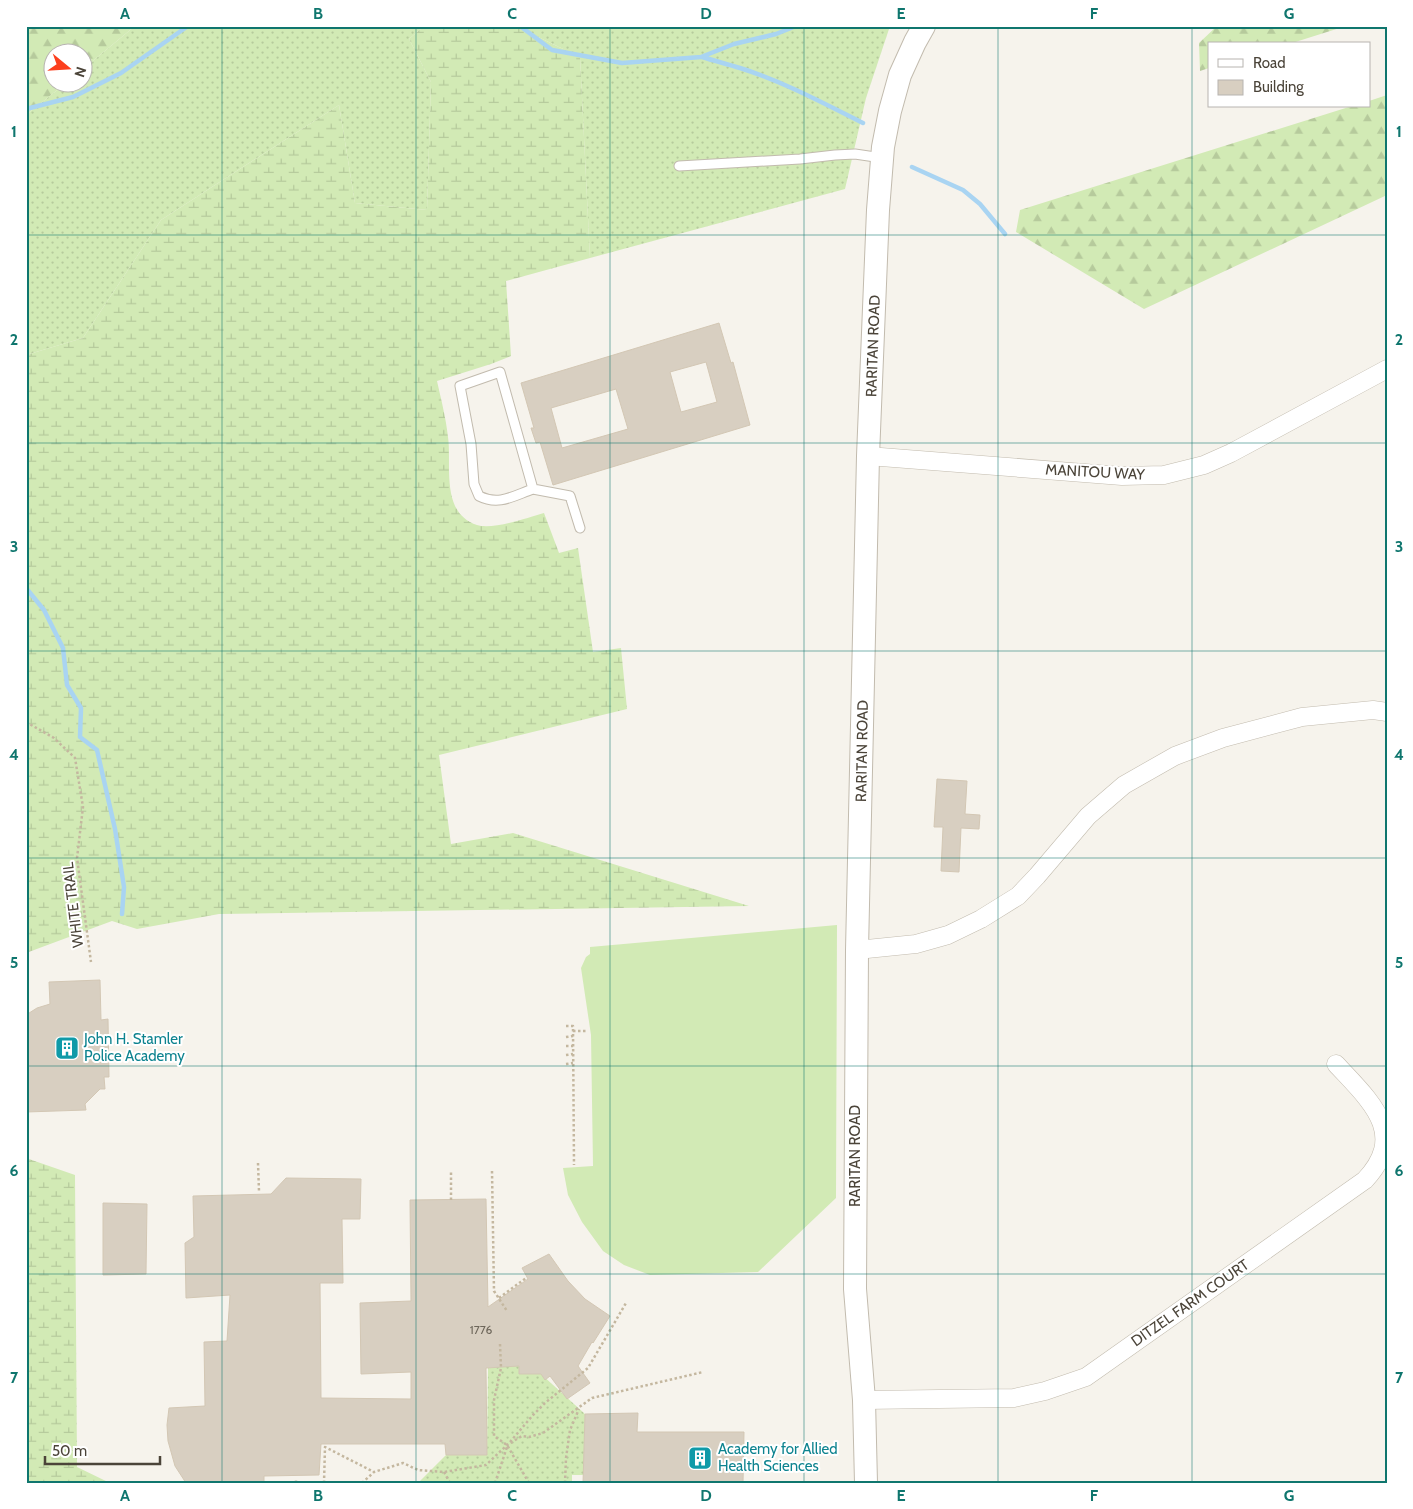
<svg xmlns="http://www.w3.org/2000/svg" width="1413" height="1509" viewBox="0 0 1413 1509" font-family="Cabin,sans-serif">
	<style>
		.grass { fill: url(#grass-dots) }
		.forest { fill: url(#forest-firs) }
		.wetland { fill: url(#wetland-marsh) }
		.garden { fill: #d2eab5 }
		.lines { fill: none; stroke-linecap: round; stroke-linejoin: round }
		.stream { stroke: #a9d4f2; stroke-width: 4.5 }
		.building { fill: #d8cfc1; stroke: #d3c7b4; fill-rule: evenodd }
		.service-casing { stroke: #c2bbae; stroke-width: 11 }
		.minor-casing { stroke: #c2bbae; stroke-width: 19 }
		.tertiary-casing { stroke: #c2bbae; stroke-width: 24 }
		.path { stroke: #c4b79f; stroke-width: 2.5; stroke-dasharray: 2.5 2.5; stroke-linecap: butt }
		.service { stroke: #fff; stroke-width: 9 }
		.minor { stroke: #fff; stroke-width: 18 }
		.tertiary { stroke: #fff; stroke-width: 22 }
		.grid { fill: none; stroke: #0f766e; stroke-width: 1; stroke-opacity: 0.55 }
		.labels { text-anchor: middle; dominant-baseline: central; stroke-width: 4; stroke-linejoin: round; paint-order: stroke }
		.number-label { font-size: 12px; fill: #6e675b }
		.street-label { font-size: 15px; fill: #4b4439; stroke: #fff }
		.culture-label { font-size: 15px; fill: #0d838f; stroke: #fff; text-anchor: start }
		.neatline { fill: none; stroke: #0f766e; stroke-width: 2 }
		.grid-label { font-size: 16px; text-anchor: middle; font-weight: bold; fill: #0f766e }
	</style>
	<defs>
		<pattern id="grass-dots" width="8" height="8" patternUnits="userSpaceOnUse" patternTransform="scale(1.25)"><rect width="8" height="8" fill="#d2eab5"/><path d="M2 2h.1M6 6h.1" fill="none" stroke="#b6ca9c" stroke-width="1.8" stroke-linecap="round"/></pattern>
		<pattern id="forest-firs" width="22" height="20" patternUnits="userSpaceOnUse" patternTransform="scale(1.25)"><rect width="22" height="20" fill="#d2eab5"/><path d="M5 1l3.5 6h-7zM16 11l3.5 6h-7z" fill="#b6ca9c"/></pattern>
		<pattern id="wetland-marsh" width="20" height="14" patternUnits="userSpaceOnUse" patternTransform="scale(1.25)"><rect width="20" height="14" fill="#d2eab5"/><path d="M1 5h8M5 5V1M11 12h8M15 12V8" fill="none" stroke="#b6ca9c"/></pattern>
	</defs>
	<rect width="100%" height="100%" fill="#f6f3ec"/>
	<path class="grass" d="M135,26h289l-15,13 22,43 -4,128 -72,-7 -16,-98 -178,115 -78,118 -57,17v-240l40,-32 16,-1 1,-13z
		M515,26h375l-24,72 -21,91 -255,69 -10,-201z
		M519,1344v30h22l44,40 -1,41 5,20h-17v8h-154l28,-28h41l1,-87 9,-1z"/>
	<path class="forest" d="M26,26h109l-52,43 -1,-17h-30v30l14,1 -40,32z
		M1217,26h129l-57,18h-80v24l-9,3 -1,-28z
		M1387,95v100l-243,114 -128,-77 4,-22 332,-104h17v-5z"/>
	<path class="wetland" d="M424,26h91l65,31 10,201 -84,23 5,75 -20,8 -54,17c4,18 9,37 11,56 4,28 -8,76 29,88 15,5 50,-7 67,-12l15,40 19,-5 15,104 28,-4 6,61 -188,46 12,89 62,-11 236,73 -530,8 -82,15 -25,-8 -86,32v-598l57,-17 78,-118 178,-115 16,98 72,7 4,-128 -22,-43z
		M26,1158l49,17 2,292 33,16h-84z"/>
	<path class="garden" d="M837,925l-1,273 -78,74 -108,3 -26,-10 -21,-14 -21,-29 -14,-27 -5,-27 30,-2 -2,-131 -10,-67 5,-11 4,-3v-7z"/>
	<g class="lines">
		<path class="stream" d="M520,26l32,24 70,13 79,-6 33,-13 42,-10 20,-8
			M702,57c13,4 25,7 38,11 42,13 83,35 123,55
			M26,109l47,-12 48,-24 67,-47
			M912,167l51,23 17,14 25,30
			M26,588l18,22 19,38 4,37 14,23 -1,29 17,13 18,79 9,58 -2,27"/>
	</g>
	<path class="building" d="M719,323l12,40 2,-1 17,63 -197,60 -13,-43 -4,1 -5,-15h3l-13,-45zM706,362l11,40 -36,10 -11,-40zM616,389l12,40 -66,19 -11,-40z
		M937,779l30,2 -2,33 15,1 -1,14 -18,-1 -2,44 -18,-1 2,-44h-9z
		M100,980l1,40 7,-1 1,58h-5l1,12h-5l-15,15 1,6 -60,2v-97l11,-7 13,-4 -1,-22z
		M286,1178l75,1 -1,40h-18l1,64h-23l1,115 90,1v-27l-50,2 -1,-71 51,-2 -1,-101 76,-1 2,108 40,-28 -6,-11 27,-14 19,27 17,18 25,17 -17,27 -1,-1 -14,24 12,17 -23,16 -17,-23 -5,4 -4,-6h-22v-8l-33,2 1,87h-41l-1,-11h-124l-2,31 -55,1v7h-78l-11,-17 -7,-25 -1,-16 2,-17 36,-2 -1,-64 23,-1 3,-46 -44,3 -1,-55 9,-6 -1,-41 78,-2z
		M103,1203l44,1 -1,70 -43,1z
		M638,1413l-1,19h107l-1,51h-160l2,-69z"/>
	<g class="lines">
		<g class="service-casing">
			<path id="service" d="M679,166l121,-7 35,-4 20,-1 27,4
				M500,372l33,117c-20,7 -34,17 -54,7l-5,-12 -3,-40 -11,-58z
				M533,489l37,7 10,32"/>
		</g>
		<g class="minor-casing">
			<path id="minor" d="M868,456l254,20 42,-1 40,-10 27,-12 156,-84
				M857,950l59,-6 32,-9 33,-16 37,-23 19,-20 51,-60 36,-31 51,-29 48,-18 79,-21 71,-7 14,2
				M864,1400l150,-2 31,-7 41,-14 279,-197c44,-47 4,-80 -29,-116"/>
		</g>
		<g class="tertiary-casing">
			<path id="tertiary" d="M866,1483l-2,-83 -9,-111 2,-339 11,-494 10,-246 5,-63 7,-36 10,-36 15,-33 9,-16"/>
		</g>
		<path class="path" d="M26,722l28,16 21,20 8,49 -6,51 14,104
			M566,1026h7l1,139
			M573,1031h14
			M566,1037l7,-1
			M566,1046h7
			M566,1055l7,-1
			M566,1064l7,-1
			M258,1163l1,28
			M492,1171l2,120 13,20
			M451,1200v-30
			M499,1298l27,-20
			M500,1344l1,24 -7,32v36l13,9 22,38
			M510,1442l23,-27 12,-12 43,-35 38,-65
			M444,1472l6,11
			M296,1483v-3
			M324,1483l1,-36 49,25
			M362,1483l12,-11 29,-9 15,7 26,2 42,-7 21,-20 15,-9 7,1 14,-4 49,-35 111,-26
			M495,1483l12,-36
			M565,1483l1,-25 4,-28 9,-21"/>
		<use href="#service" class="service"/>
		<use href="#minor" class="minor"/>
		<use href="#tertiary" class="tertiary"/>
	</g>
	<path class="grid" d="M222,26v1457M416,26v1457M610,26v1457M804,26v1457M998,26v1457M1192,26v1457M26,235h1361M26,443h1361M26,651h1361M26,858h1361M26,1066h1361M26,1274h1361"/>
	<defs>
		<g id="building-square" transform="scale(1.25)"><rect x="-9" y="-9" width="18" height="18" rx="4" fill="#0f9aa8" stroke="#fff"/><path d="M-4-6H4V6H1V3H-1V6H-4ZM-2.5-4.3h1.7v1.8h-1.7ZM.8-4.3h1.7v1.8H.8ZM-2.5-1h1.7V.8h-1.7ZM.8-1h1.7V.8H.8Z" fill="#fff"/></g>
	</defs>
	<g fill-rule="evenodd">
		<use href="#building-square" x="67" y="1048"/>
		<use href="#building-square" x="700" y="1458"/>
	</g>
	<g class="labels">
		<g class="number-label">
			<text x="481" y="1329">1776</text>
		</g>
		<g class="street-label">
			<text transform="translate(873 346) rotate(-88)">RARITAN ROAD</text>
			<text transform="translate(1095 472) rotate(3)">MANITOU WAY</text>
			<text transform="translate(862 751) rotate(-89)">RARITAN ROAD</text>
			<text transform="translate(73 905) rotate(-97)">WHITE TRAIL</text>
			<text transform="translate(855 1156) rotate(-90)">RARITAN ROAD</text>
			<text transform="translate(1190 1303) rotate(-35)">DITZEL FARM COURT</text>
		</g>
		<g class="culture-label">
			<text x="84" y="1039">John H. Stamler<tspan x="84" dy="17">Police Academy</tspan></text>
			<text x="718" y="1449">Academy for Allied<tspan x="718" dy="17">Health Sciences</tspan></text>
		</g>
	</g>
	<rect width="1413" height="1509" fill="none" stroke="#ffffff" stroke-width="55"/>
	<rect x="1208" y="42" width="162" height="65" fill="#ffffff" stroke="#b7b4b0"/>
	<rect x="1218" y="59" width="25" height="8" fill="#ffffff" stroke="#b7b4b0"/>
	<text x="1253" y="68" font-size="15" fill="#4b4439">Road</text>
	<rect x="1218" y="80" width="25" height="15" fill="#d8cfc1" stroke="#b7b4b0"/>
	<text x="1253" y="92" font-size="15" fill="#4b4439">Building</text>
	<g transform="translate(68 68) rotate(108)"><circle r="24" fill="#ffffff" stroke="#b7b4b0"/>
	<path d="M0-4L9 19L0 12L-9 19Z" fill="#fc3f1d"/>
	<text y="-8" font-size="14" font-weight="bold" text-anchor="middle" fill="#4b4439">N</text>
	</g>
	<path d="M45 1456v8h115v-8" fill="none" stroke="#4b4439" stroke-width="2.5"/>
	<text x="52" y="1456" font-size="15" fill="#4b4439" stroke="#ffffff" stroke-width="4" paint-order="stroke">50 m</text>
	<rect x="28" y="28" width="1358" height="1454" class="neatline"/>
	<g class="grid-label">
		<text x="125" y="19">A</text>
		<text x="318" y="19">B</text>
		<text x="512" y="19">C</text>
		<text x="706" y="19">D</text>
		<text x="901" y="19">E</text>
		<text x="1094" y="19">F</text>
		<text x="1289" y="19">G</text>
		<text x="14" y="137">1</text>
		<text x="1399" y="137">1</text>
		<text x="14" y="345">2</text>
		<text x="1399" y="345">2</text>
		<text x="14" y="552">3</text>
		<text x="1399" y="552">3</text>
		<text x="14" y="760">4</text>
		<text x="1399" y="760">4</text>
		<text x="14" y="968">5</text>
		<text x="1399" y="968">5</text>
		<text x="14" y="1176">6</text>
		<text x="1399" y="1176">6</text>
		<text x="14" y="1383">7</text>
		<text x="1399" y="1383">7</text>
		<text x="125" y="1501">A</text>
		<text x="318" y="1501">B</text>
		<text x="512" y="1501">C</text>
		<text x="706" y="1501">D</text>
		<text x="901" y="1501">E</text>
		<text x="1094" y="1501">F</text>
		<text x="1289" y="1501">G</text>
	</g>
</svg>
